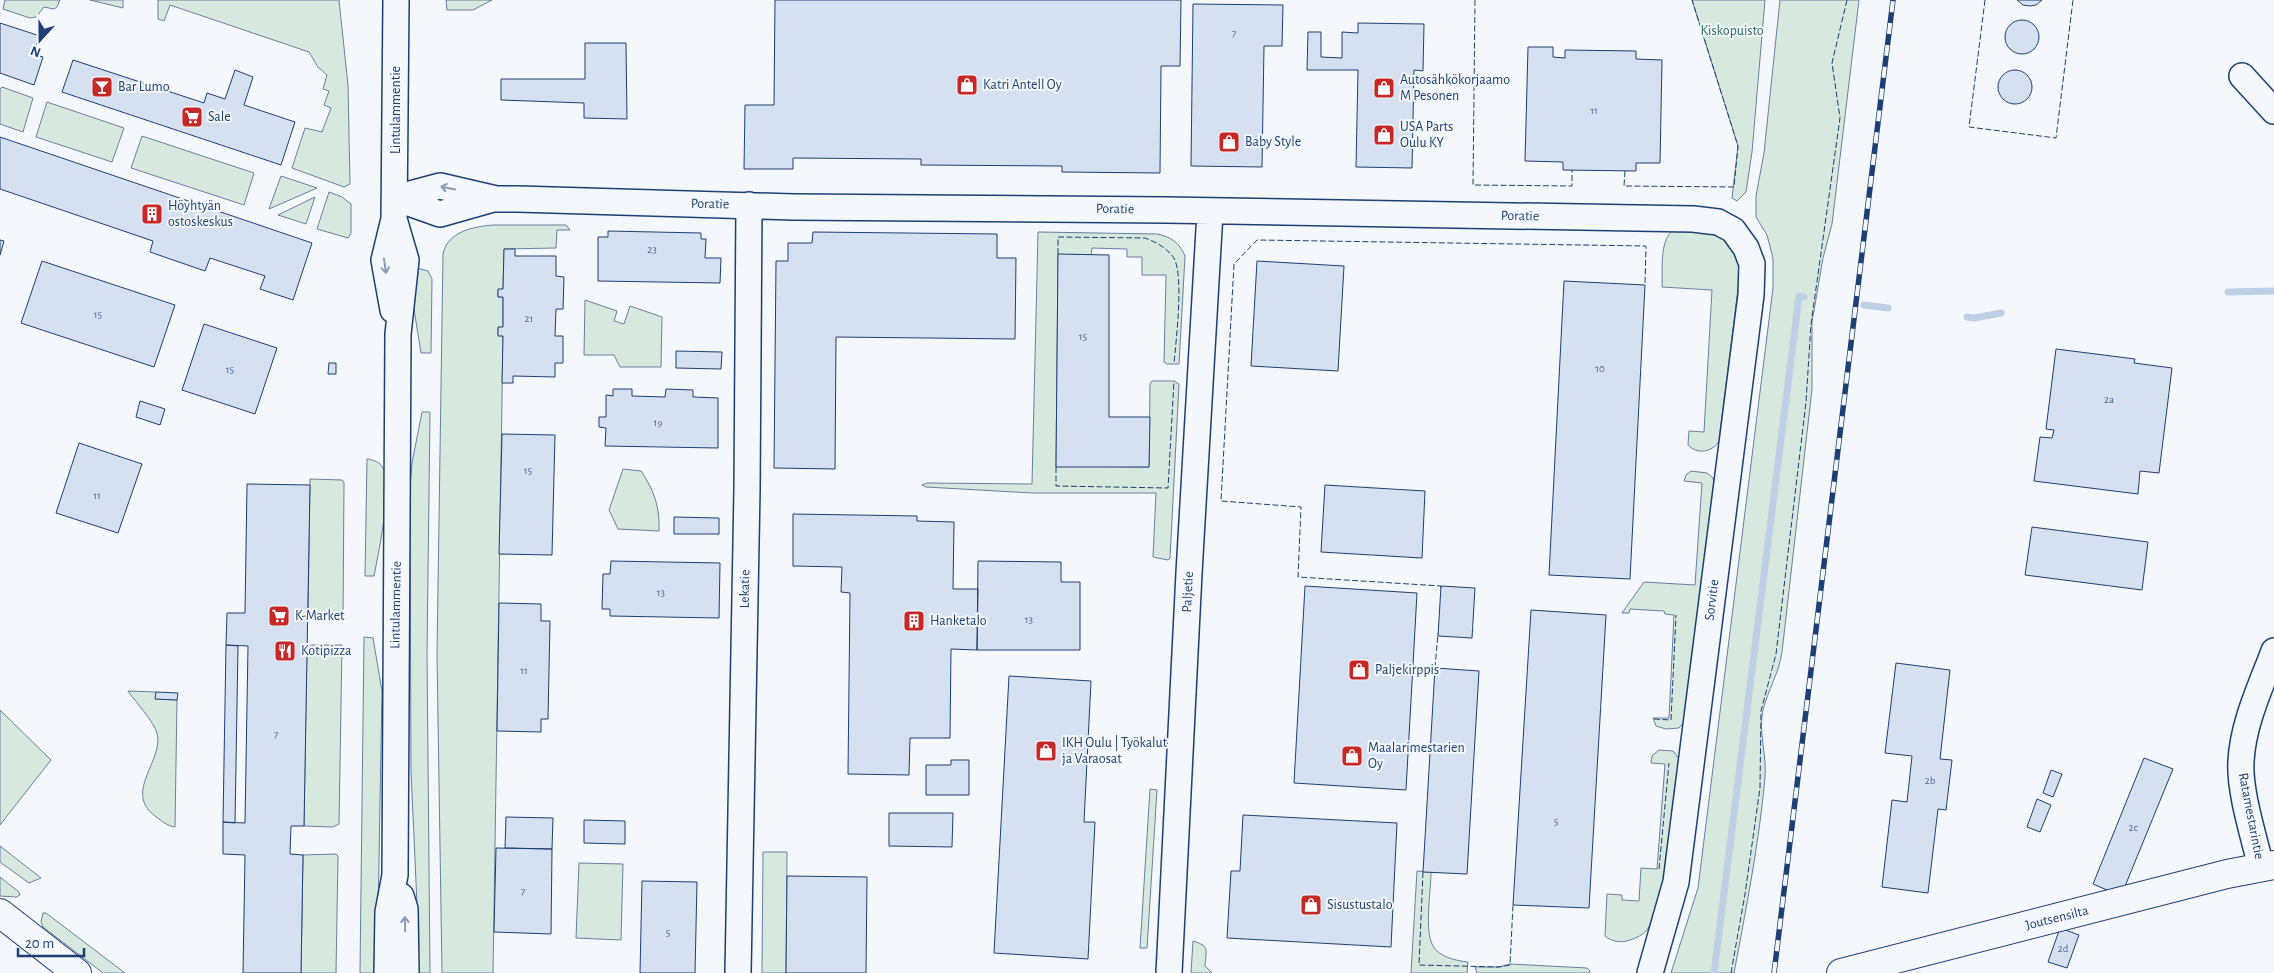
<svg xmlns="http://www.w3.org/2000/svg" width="2274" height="973" viewBox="0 0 2274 973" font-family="'Alegreya Sans',sans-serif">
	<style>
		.green { fill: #d7e8df; stroke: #687fa3 }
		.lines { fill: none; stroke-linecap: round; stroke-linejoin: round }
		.stream { stroke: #bed0e5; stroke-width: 7 }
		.building { fill: #d5e0f0; stroke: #1d3f73 }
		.minor-casing { stroke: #1d3f73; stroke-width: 28 }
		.major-casing { stroke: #1d3f73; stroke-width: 30 }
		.minor { stroke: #f4f7fb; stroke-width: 25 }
		.major { stroke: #f4f7fb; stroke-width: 28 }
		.rail-casing { stroke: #1d3f73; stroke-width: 5.5 }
		.rail { stroke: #f4f7fb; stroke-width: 4; stroke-dasharray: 11; stroke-linecap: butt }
		.fence { stroke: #1d3f73; stroke-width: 1; stroke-dasharray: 6 2.5; stroke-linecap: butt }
		.oneway { stroke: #889bb7 }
		.labels { text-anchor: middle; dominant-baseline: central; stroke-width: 4; stroke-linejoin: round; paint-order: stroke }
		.number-label { font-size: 11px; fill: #4b6792 }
		.park-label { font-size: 14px; fill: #2c6c60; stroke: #f4f7fb }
		.poi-label { font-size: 14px; fill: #1d3f73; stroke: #f4f7fb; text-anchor: start }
		.street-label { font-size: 14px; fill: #1d3f73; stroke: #f4f7fb }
	</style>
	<rect width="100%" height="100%" fill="#f4f7fb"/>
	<path class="green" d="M5,0h55l-3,7 -3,2 -10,-2 -8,10 -6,1 -27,-9z
		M90,0h33v8z
		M158,0h181l9,85 2,99 -6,3 -52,-19 13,-40 17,4 9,-24 -7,-3 5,-14 -6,-2 4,-14 -9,-8 -9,-15 -139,-47 -6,16 -6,-2z
		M446,0h46l-19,10h-26z
		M1692,0h73l-13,152 -6,40 -9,9 -5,-3 6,-52z
		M1780,0h79l-27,224 -9,34 -11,64v67l-30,263c-3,21 -14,38 -19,58 -5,22 4,45 2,68 -6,65 -19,131 -31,195h-63l27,-85 75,-600v-30l-6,-23 -11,-18v-21l8,-43z
		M2,87l31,11 -10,34 -23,-8v-35z
		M47,102l77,26 -12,34 -76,-25z
		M142,136l112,37 -10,32 -113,-37z
		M281,176l36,12 -48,21z
		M329,192l13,5 9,7v29l-3,5 -31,-9z
		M315,197l-9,27 -28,-9z
		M493,225h73l4,5h-13l-1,18 -52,1 -1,40 -5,1v7h5v30l-5,1v7l5,1 -10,637h-51l-5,-319 6,-400c5,-23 30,-27 50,-29z
		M1672,231c36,2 62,-3 68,42l-21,168c-6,11 -22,14 -31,4l1,-14 15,1 8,-142 -50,-3c1,-18 -3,-43 10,-56z
		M1038,232l119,2c14,3 22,8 28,22l-6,108h-12l-3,-2 2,-87h-24v-18h-15v-8l-35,-1 -1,7h-33l-2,211 93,1 1,-83 2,-3h22l5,3 -9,174 -2,2 -15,-3 3,-64h-124l-106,-6 -4,-2 5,-2 105,1z
		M413,267l15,4 4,8 -1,74h-10l-8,-50z
		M585,300l32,11 -3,10 10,3 6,-18 32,11 -1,50h-41l-6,-12h-30z
		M422,412h8l-3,241 3,320h-13v-68l-6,-135 -1,-283 2,-24z
		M367,459c7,1 13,3 16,9 10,17 -5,87 -9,108h-9z
		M623,469l18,2c13,19 19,36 18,60l-41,-2 -9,-19z
		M1691,471l16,2 6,5 1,5 -29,238 -6,7 -13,1 -10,-3 -3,-8h16l5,-103 -9,-1 -1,-3 -34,-2 -1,4h-7l22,-31 51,3 7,-102 -18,-2 2,-6z
		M310,479l32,1 2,2 -1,136 -35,-1z
		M364,637l9,1 9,53 -5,282h-17z
		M307,645h35l-3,179 -6,3 -29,-1z
		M128,691l28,1v7l21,1 -2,127c-8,-1 -13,-6 -20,-11 -32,-24 9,-55 2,-83 -3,-11 -22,-32 -29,-42z
		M0,710l51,50 -51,65z
		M1659,750l14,1 7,9c-5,40 -11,141 -33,170 -4,5 -11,8 -17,10 -8,3 -18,2 -25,-4l2,-42 15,1v5l17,1 2,-33 16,1 8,-105 -14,-1 1,-7z
		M1150,789l7,1 -10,158h-7z
		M0,846l41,32 -12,5 -29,-21z
		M763,852h24l-1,121h-24z
		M336,854l2,2 -2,117h-35l2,-118z
		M579,863l44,1 -2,76 -45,-2z
		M1417,871l14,1c0,19 -7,58 2,74 6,11 24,15 35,16l-1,11h-56z
		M0,877l19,15 1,3 -4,2 -16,-1z
		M43,913h3l79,60h-22l-60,-46 -2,-5z
		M1193,941c17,5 13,9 12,25l7,7h-21z
		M1510,964l77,4 3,3 -1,2h-112l-2,-6h24z"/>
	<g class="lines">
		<path class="stream" d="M2228,292l46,-1
			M1864,305l24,3
			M1967,317l7,1 27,-5
			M1714,973l85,-677 5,1"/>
	</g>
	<path class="building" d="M775,0h406l-1,66h-19l-1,107 -98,-1v-6l-141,-1v-6l-128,-1v11h-49l1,-64h29z
		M2017,0h25l-6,5 -6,1 -7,-1z
		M1193,4l90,1 -1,41h-18l-2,121 -71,-1z
		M2005 37a17 17 0 1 1 34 0a17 17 0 1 1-34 0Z
		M0,23l40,13 -7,18 10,3 -9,28 -34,-12z
		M1358,23l66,1 -1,47 -9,-1 -2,98 -56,-1 2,-97h-51l1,-38h13v25l21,1v-26l16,1z
		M585,43h41l1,76 -43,-1v-15l-83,-3v-21h84z
		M1528,47h25v10l12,1v-8l71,1v8l26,1 -2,103h-24v8l-73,-1v-8l-38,-1z
		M73,60l131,43 3,-10 18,6 10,-29 18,7 -9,28 51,17 -14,43 -219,-73z
		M1998 87a17 17 0 1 1 34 0a17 17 0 1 1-34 0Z
		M0,137l312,106 -19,57 -33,-11 5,-13 -55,-18 -5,13 -55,-19 3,-11 -153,-52z
		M608,231l93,2v6h5l-1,19h16l-1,25 -122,-2v-44h10z
		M813,232l184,2v24h19l-1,81 -179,-2 -1,132 -61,-1 2,-207h12v-18h24z
		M0,240l4,1 -4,14z
		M504,249h11v7h41v20l8,1 -1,32h-7l-1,27h8v27h-8v14l-42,-1v7h-11l1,-47h-5v-9h5v-30h-5v-8h5z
		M1058,254l51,1v162h41l-1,50h-93z
		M42,261l133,44 -21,62 -133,-44z
		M1257,261l87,5 -6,105 -87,-5z
		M1564,281l81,4 -15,294 -81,-4z
		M204,324l73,24 -22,66 -73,-24z
		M2056,349l79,10 -1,4 38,5 -13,105 -19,-2 -2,23 -104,-13 6,-44 12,1 2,-8 -8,-1z
		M676,351l46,1 -1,17 -45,-1z
		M329,363h7v11h-8z
		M613,389h19v7l33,1 1,-8 27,1v7l25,1v50l-113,-2 1,-18 -7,-1v-10h7v-22l7,1z
		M140,401l25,8 -5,16 -24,-8z
		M502,434l53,1 -3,120 -53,-1z
		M79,443l63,21 -24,69 -62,-20z
		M247,484l63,1 -6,341h-13l-1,28 13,1 -2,118h-58l2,-118 -22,-1v-32l22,1 3,-177 -22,-1 1,-32h18z
		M1325,485l100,6 -3,67 -101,-6z
		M793,514l124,2v5l37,1 -1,67h25l-1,61 -26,-1 -1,89h-40l-1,37 -61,-1 2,-181 -9,-1 1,-25 -49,-1z
		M674,517l45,1v16h-45z
		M2032,527l116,15 -6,48 -117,-15z
		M611,561l109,2 -1,55 -109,-2v-7h-8l1,-35h7z
		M978,561l83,1v20h19v68h-103z
		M1305,586l112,7 -11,197 -112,-7z
		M1441,586l34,2 -3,50 -34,-2z
		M499,603l42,1v17h9l-2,98h-7v13l-44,-1z
		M1531,610l75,5 -17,293 -76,-3z
		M226,645l12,1 -3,177 -12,-1z
		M1896,663l54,7 -10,89 12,1 -6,50 -8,-1 -10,84 -46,-6 10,-87 15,2 5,-46 -27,-3z
		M1435,668l44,3 -12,203 -44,-2z
		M1009,676l82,5 -7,141h11l-7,137 -94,-6z
		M156,692l22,1 -1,7 -22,-1z
		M2144,758l29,11 -52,127 -28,-12z
		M951,760h18v35h-43v-30h25z
		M2051,770l11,4 -9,23 -10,-4z
		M2037,799l14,6 -11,27 -13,-5z
		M889,813h64l-1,34 -63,-1z
		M1243,815l154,8 -6,124 -164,-9 4,-67h9z
		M506,817l47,1 -1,31 -47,-1z
		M584,820l41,1v23l-41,-1z
		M496,848l56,1 -1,85 -57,-2z
		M787,876l80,1 -1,96h-80z
		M642,881l55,1 -2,91h-55z
		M2060,928l19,7 -12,33 -19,-6z"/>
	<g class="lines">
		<g class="minor-casing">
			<path id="minor" d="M2242,76l32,35
				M395,198l45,-12 56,13h22l275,8 373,3 527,9 25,3 15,8 13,18 6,16 -1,31 -75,587 -26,91
				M395,198l45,16 53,-15
				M393,310l-9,-50 10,-41 2,-219
				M2261,867c-7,-30 -22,-76 -20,-106 2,-38 20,-75 33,-110
				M401,896l4,13 1,64
				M387,973l1,-61 7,-37 3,-541 8,-74 -12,-41
				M738,973l9,-484 2,-284
				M1169,973l20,-400 21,-361"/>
		</g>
		<g class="major-casing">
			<path id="major" d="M0,913l77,60
				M1841,973l386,-99 47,-9"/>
		</g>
		<use href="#minor" class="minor"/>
		<use href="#major" class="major"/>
		<g class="rail-casing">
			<path id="rail" d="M1774,973l119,-973"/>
		</g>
		<use href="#rail" class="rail"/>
		<path class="fence" d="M1475,0l-2,185 99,1v-16
			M1985,0l-16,127 87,11 17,-138
			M1625,171l-1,15 110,1 4,-41 -46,-146
			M1058,254v-17l87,1c11,4 22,10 29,20 10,19 2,82 0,106
			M1056,467v19l112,2 6,-107
			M1441,588v-2l-143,-9 3,-70 -80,-6 13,-237 23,-24 389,6 -1,39
			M1435,668l3,-35
			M1654,719l17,1 5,-105
			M1659,869l10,-106
			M1423,872l-4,93 80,2 11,-2 3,-60
			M1731,973l14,-79 15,-106 1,-77 15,-57 30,-252 5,-78 29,-206 -8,-55 15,-63"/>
	</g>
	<defs><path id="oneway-shaft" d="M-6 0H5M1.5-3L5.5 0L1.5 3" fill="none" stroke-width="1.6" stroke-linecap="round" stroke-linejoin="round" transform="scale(1.25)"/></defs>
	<g class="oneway">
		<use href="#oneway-shaft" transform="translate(448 188) rotate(-168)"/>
		<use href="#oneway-shaft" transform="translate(385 266) rotate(82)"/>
		<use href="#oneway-shaft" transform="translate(405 924) rotate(-91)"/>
	</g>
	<defs>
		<g id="shop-square" transform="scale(1.125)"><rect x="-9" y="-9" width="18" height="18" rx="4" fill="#c62828" stroke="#f4f7fb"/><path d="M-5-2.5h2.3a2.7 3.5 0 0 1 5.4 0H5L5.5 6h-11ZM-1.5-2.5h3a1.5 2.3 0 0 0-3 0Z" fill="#fff"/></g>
		<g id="bar-square" transform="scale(1.125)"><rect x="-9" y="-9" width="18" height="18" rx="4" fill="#c62828" stroke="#f4f7fb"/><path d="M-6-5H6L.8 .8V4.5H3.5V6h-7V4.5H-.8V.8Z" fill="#fff"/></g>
		<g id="supermarket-square" transform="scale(1.125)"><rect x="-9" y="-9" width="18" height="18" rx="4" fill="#c62828" stroke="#f4f7fb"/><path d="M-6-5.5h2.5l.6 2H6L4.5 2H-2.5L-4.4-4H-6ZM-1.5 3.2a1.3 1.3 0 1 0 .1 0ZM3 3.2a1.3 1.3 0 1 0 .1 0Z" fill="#fff"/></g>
		<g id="building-square" transform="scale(1.125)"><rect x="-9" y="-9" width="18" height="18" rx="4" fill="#c62828" stroke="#f4f7fb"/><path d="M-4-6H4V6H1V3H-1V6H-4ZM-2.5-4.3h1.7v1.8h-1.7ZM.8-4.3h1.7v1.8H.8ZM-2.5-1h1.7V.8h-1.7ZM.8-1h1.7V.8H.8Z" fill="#fff"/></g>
		<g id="restaurant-square" transform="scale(1.125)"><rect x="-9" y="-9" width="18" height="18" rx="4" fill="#c62828" stroke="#f4f7fb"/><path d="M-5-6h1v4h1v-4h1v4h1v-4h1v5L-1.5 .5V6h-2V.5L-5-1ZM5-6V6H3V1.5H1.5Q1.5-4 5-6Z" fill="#fff"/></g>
	</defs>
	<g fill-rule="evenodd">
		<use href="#shop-square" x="967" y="85"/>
		<use href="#bar-square" x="102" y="87"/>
		<use href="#shop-square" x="1384" y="88"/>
		<use href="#supermarket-square" x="192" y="117"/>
		<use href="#shop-square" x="1384" y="135"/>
		<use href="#shop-square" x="1229" y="142"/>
		<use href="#building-square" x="152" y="214"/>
		<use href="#supermarket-square" x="279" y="616"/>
		<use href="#building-square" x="914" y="621"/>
		<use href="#restaurant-square" x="285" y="651"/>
		<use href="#shop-square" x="1359" y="670"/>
		<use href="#shop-square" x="1046" y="751"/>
		<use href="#shop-square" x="1352" y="756"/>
		<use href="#shop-square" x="1311" y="905"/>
	</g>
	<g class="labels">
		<g class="number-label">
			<text x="1234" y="33">7</text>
			<text x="1594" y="110">11</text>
			<text x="652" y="249">23</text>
			<text x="98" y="314">15</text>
			<text x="529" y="318">21</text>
			<text x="1083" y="336">15</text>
			<text x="1600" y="368">10</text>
			<text x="230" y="369">15</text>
			<text x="2109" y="399">2a</text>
			<text x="658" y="422">19</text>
			<text x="528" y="470">15</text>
			<text x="97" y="495">11</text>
			<text x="661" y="592">13</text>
			<text x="1029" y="619">13</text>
			<text x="524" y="670">11</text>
			<text x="276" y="734">7</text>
			<text x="1930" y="780">2b</text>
			<text x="1556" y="821">5</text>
			<text x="2133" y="827">2c</text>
			<text x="523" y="891">7</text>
			<text x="668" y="932">5</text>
			<text x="2063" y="948">2d</text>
		</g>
		<g class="park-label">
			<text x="1732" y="31">Kiskopuisto</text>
		</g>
		<g class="poi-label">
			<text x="1400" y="80">Autosähkökorjaamo<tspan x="1400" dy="16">M Pesonen</tspan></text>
			<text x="983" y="85">Katri Antell Oy</text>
			<text x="118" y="87">Bar Lumo</text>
			<text x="208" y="117">Sale</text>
			<text x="1400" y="127">USA Parts<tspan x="1400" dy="16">Oulu KY</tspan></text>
			<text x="1245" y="142">Baby Style</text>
			<text x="168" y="206">Höyhtyän<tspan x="168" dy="16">ostoskeskus</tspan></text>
			<text x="295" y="616">K-Market</text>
			<text x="930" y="621">Hanketalo</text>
			<text x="301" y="651">Kotipizza</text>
			<text x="1375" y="670">Paljekirppis</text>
			<text x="1062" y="743">IKH Oulu | Työkalut<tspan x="1062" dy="16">ja Varaosat</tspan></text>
			<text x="1368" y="748">Maalarimestarien<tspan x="1368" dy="16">Oy</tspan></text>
			<text x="1327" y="905">Sisustustalo</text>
		</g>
		<g class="street-label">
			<text transform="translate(396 110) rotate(-90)">Lintulammentie</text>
			<text transform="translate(710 204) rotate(1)">Poratie</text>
			<text transform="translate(1115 209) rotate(1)">Poratie</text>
			<text transform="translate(1520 216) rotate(1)">Poratie</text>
			<text transform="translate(745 589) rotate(-89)">Lekatie</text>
			<text transform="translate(1188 592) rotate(-87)">Paljetie</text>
			<text transform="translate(1712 600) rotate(-83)">Sorvitie</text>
			<text transform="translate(396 605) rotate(-89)">Lintulammentie</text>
			<text transform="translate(2251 816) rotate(79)">Ratamestarintie</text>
			<text transform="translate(2057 918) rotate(-14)">Joutsensilta</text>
		</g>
	</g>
	<g transform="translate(40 40) rotate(201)" stroke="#f4f7fb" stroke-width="4" paint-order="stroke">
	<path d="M0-4L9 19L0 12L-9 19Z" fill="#1d3f73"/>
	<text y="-8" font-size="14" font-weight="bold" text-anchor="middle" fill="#1d3f73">N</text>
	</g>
	<path d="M18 948v8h66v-8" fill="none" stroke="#1d3f73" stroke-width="2.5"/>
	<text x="25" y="948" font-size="15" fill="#1d3f73" stroke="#f4f7fb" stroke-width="4" paint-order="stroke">20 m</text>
</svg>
